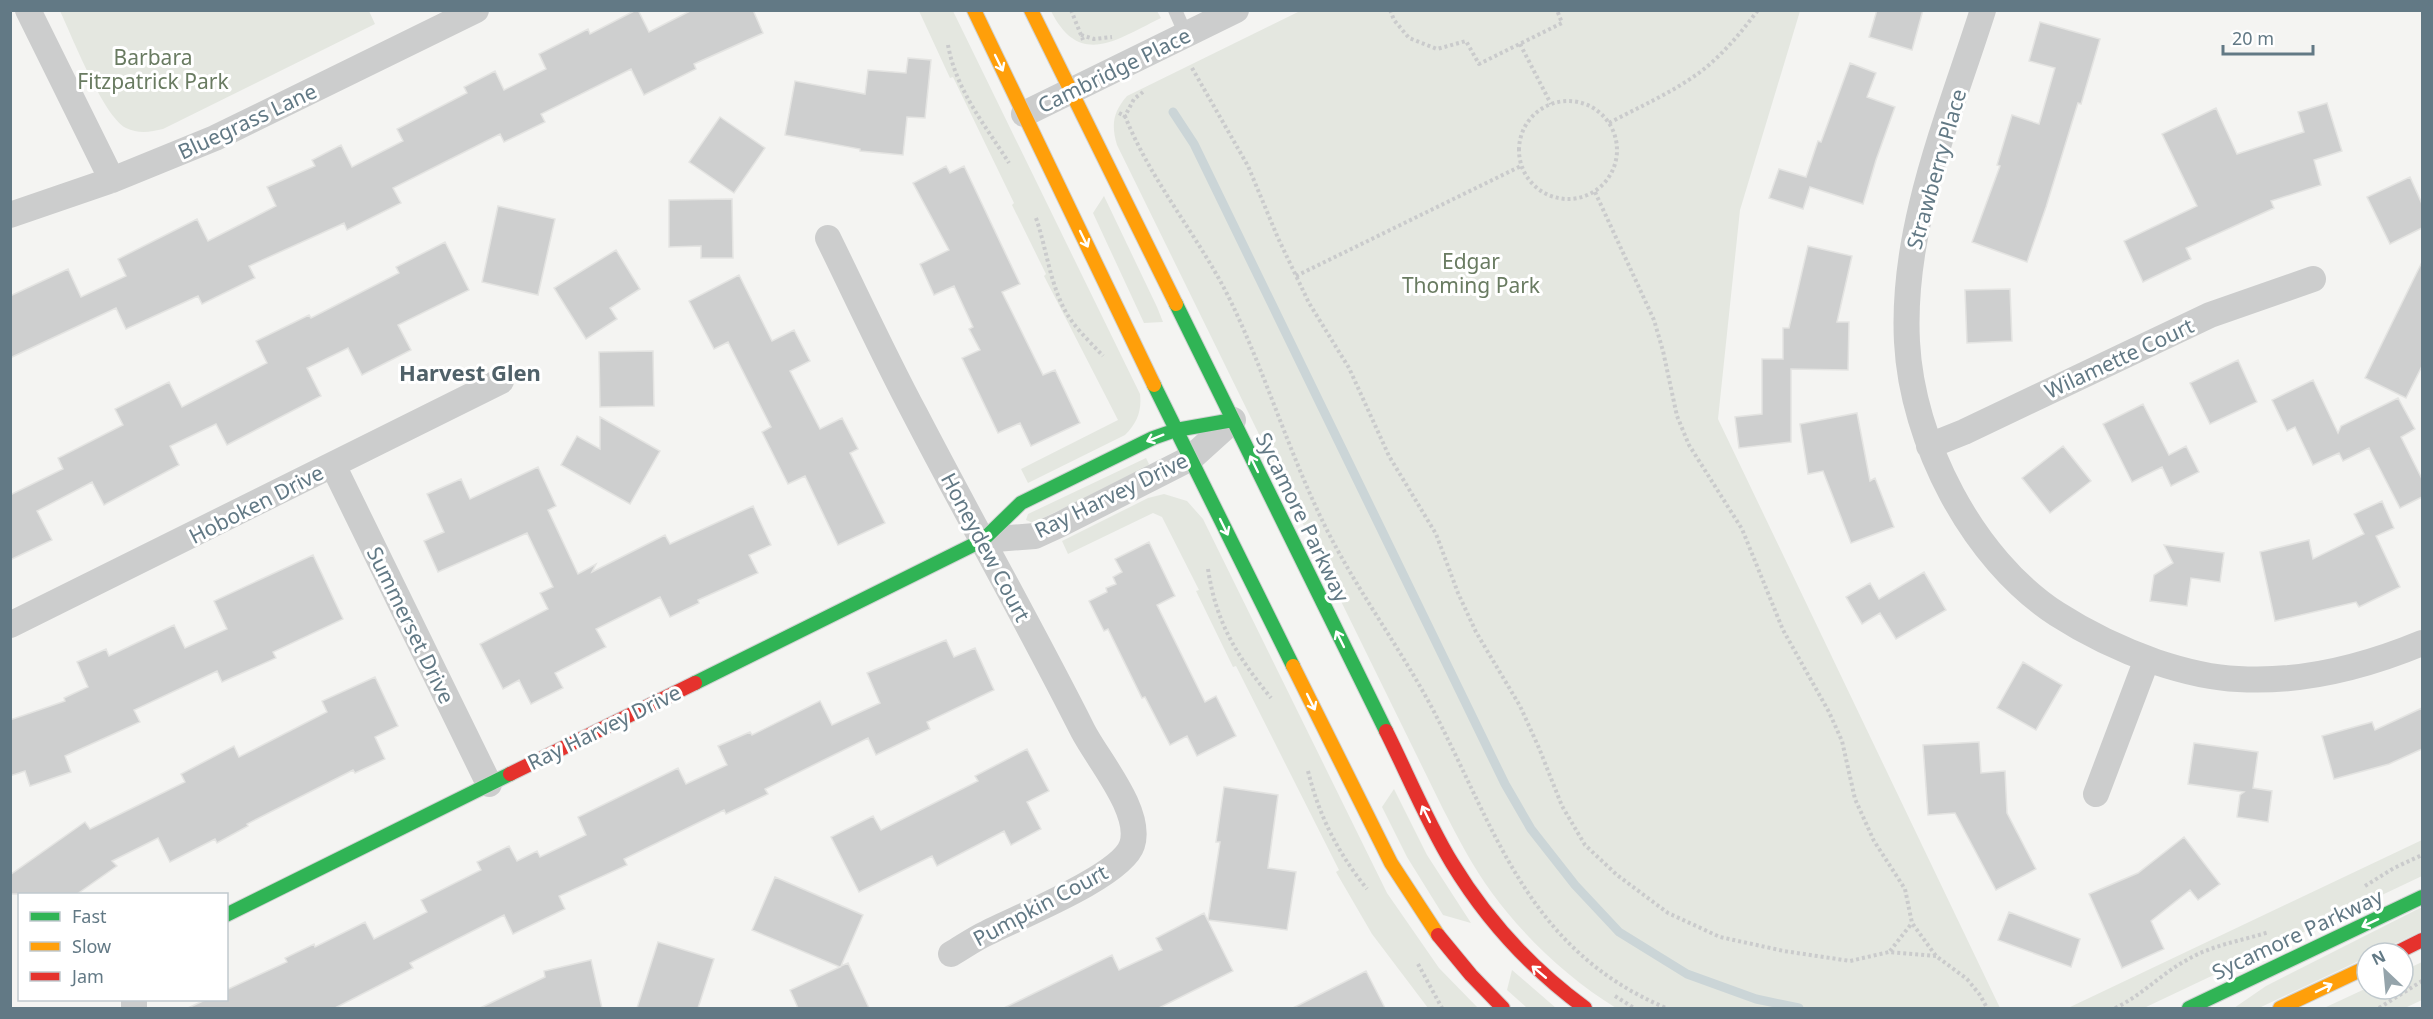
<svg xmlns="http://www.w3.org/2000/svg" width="2433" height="1019" viewBox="0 0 2433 1019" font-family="'Noto Sans',sans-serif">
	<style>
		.green { fill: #e4e7e0 }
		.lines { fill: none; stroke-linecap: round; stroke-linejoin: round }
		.stream { stroke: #cbd5d7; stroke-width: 9 }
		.building { fill: #cecfcf; stroke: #e4e4e2; stroke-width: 1.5 }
		.fast-casing { stroke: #d0d2d2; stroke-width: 16 }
		.slow-casing { stroke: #d0d2d2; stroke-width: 16 }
		.jam-casing { stroke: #d0d2d2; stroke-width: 16 }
		.path { stroke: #cacbcc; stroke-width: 4; stroke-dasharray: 3 3; stroke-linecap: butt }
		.lane { stroke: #cccdcd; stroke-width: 14 }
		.street { stroke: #cccdcd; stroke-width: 26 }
		.fast { stroke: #30b455; stroke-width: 14 }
		.slow { stroke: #ff9f0a; stroke-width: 14 }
		.jam { stroke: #e5322d; stroke-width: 14 }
		.oneway { stroke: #fff }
		.labels { text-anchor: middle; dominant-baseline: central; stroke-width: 6; stroke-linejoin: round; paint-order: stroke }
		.park-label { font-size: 21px; fill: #697b61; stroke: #fff }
		.street-label { font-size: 21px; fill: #627985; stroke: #fff }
		.neighbourhood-label { font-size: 22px; font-weight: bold; fill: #506169; stroke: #fff }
	</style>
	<rect width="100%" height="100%" fill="#f4f4f2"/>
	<path class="green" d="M369,11l6,13 -212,105c-12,3 -25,5 -37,-1 -23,-12 -54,-92 -66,-117z
		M919,11h34l187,383c2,17 -3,29 -15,41l-97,48 -7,-14 97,-49 -74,-144 2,-2 -34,-69 2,-2 -61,-126 -3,1z
		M1051,11h106l4,7c-44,21 -81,51 -110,-7z
		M1300,11h500l-60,199 -22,209 282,589h-384c-47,-29 -91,-70 -124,-115 -19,-26 -34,-55 -49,-84l-326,-664c-6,-20 -4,-33 10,-49z
		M1104,196l53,111 6,15 -19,1 -51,-110z
		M1146,458l3,6 -3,4 -113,55 -7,-3 2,-6z
		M1164,494l23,7 16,18 184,374 52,75 39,40h-50l-56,-74 -36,-62 3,-2 -103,-204 -3,1 -37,-76 3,-1 -37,-73 -9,-4 -85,41 -6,-13 86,-43z
		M1394,789l33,66 44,68 -28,-8 -36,-58 -25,-50z
		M2422,840v36l-278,132h-76z
		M2422,907v24l-47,22h-8v4l-108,51h-25l32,-22z
		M2422,962v38l-17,8h-81l43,-20 36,1v-18z
		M1512,970l44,38h-29l-20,-18z"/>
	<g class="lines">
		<path class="stream" d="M1173,112l21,32 311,640 26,45 44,56 44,47 68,42 69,25 43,9"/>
	</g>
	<path class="building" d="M636,10h2l11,22 43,-22h61l10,23 -69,31 2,5 -52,26 -13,-26 -90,45 4,8 -41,20 -4,-8 -107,54 8,15 -54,27 -3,-7 -95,43 6,12 -53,26 -4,-8 -72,33 -10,-21 -106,50v-62l58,-27 13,28 45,-21 -8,-17 79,-40 11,22 68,-35 -9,-19 48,-21 -3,-6 29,-15 11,22 51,-26 -6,-12 70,-36 -3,-6 31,-16 9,19 42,-21 -7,-15 49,-25 2,5z
		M1877,10h46l-11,40 -43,-13z
		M2040,22l60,17 -19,65 -3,-1 -32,104 -19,55 -55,-20 28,-76 -3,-1 15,-50 27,9 16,-56 -26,-7z
		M908,58l23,2 -6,58 -18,-1 -4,38 -43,-4v-2l-75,-14 10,-54 70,13 3,-24 38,3z
		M1850,63l26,10 -9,24 28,10 -19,53 -13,44 -53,-17 -7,22 -34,-11 10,-29 27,8 12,-36 3,1z
		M2327,103l15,48 -28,9 7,25 -50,16 3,7 -88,40 5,11 -48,23 -19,-41 73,-35 -35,-72 54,-26 21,46 67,-22 -6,-20z
		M720,117l45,31 -31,45 -45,-31z
		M946,166l4,7 14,-7 56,118 -18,8 41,83 12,-5 25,53 -49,23 -11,-23 -22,10 -36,-75 18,-8 -11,-21 4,-2 -19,-41 -20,9 -14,-31 29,-14 -36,-67z
		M2410,177l12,27v24l-32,16 -23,-47z
		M732,199l1,59h-32v-12l-32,1v-47z
		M498,206l57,13 -17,76 -56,-13z
		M445,242l24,48 -71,35 13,25 -49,25 -14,-27 -41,20 14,28 -94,49 -11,-21 -46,22 9,19 -75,40 -12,-23 -55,29 15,29 -42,20v-65l53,-26 -5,-11 65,-33 -8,-16 54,-27 13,25 85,-44 -11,-22 53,-26 2,3 88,-45 -3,-6z
		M1808,246l44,10 -15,66h12l-1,48 -57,-1v73l-52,6 -4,-31 27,-3v-55h21v-31h6z
		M616,250l24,39 -30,19 7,11 -31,20 -32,-51z
		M2422,262v104l-16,32 -41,-20z
		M739,275l33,66 22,-11 16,31 -20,10 30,58 22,-11 16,31 -8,4 35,70 -47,22 -33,-69 -17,8 -26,-52 9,-5 -43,-85 -14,7 -25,-48z
		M2010,289l2,52 -45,2 -2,-53z
		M653,351l1,55 -54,1 -1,-55z
		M2238,360l19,42 -47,22 -20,-41z
		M2313,380l25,53 3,-7 57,-28 17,31 -14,8 21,42v18l-22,11 -31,-60 -26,13 -4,-8 -26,12 -18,-38 -8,4 -15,-31z
		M2143,404l26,51 17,-9 13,26 -28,14 -9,-19 -30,15 -29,-58z
		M1857,413l13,68 5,-3 19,49 -43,16 -28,-72 -15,3 -8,-50z
		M600,417l60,34 -30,53 -69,-39 16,-29 23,13z
		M2063,446l28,35 -41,32 -28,-35z
		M538,467l18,39 -8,4 30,64 18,-10 -4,8 73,-37 5,9 83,-38 18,39 -22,10 9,18 -60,27 1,3 -29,14 -10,-20 -64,32 10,18 -51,26 8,15 -32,16 -12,-24 -16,9 -23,-45 68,-35 -8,-16 13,-6 -26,-54 -89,39 -14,-31 20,-9 -17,-38 34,-15 9,20z
		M2382,501l12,27 -18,8 24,51 -41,20 -3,-5 -81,19 -15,-69 49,-12 4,19 51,-25 -10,-20z
		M1149,542l26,54 -18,9 48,97 11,-6 20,40 -39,20 -10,-20 -17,9 -25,-48 -3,1 -34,-69 -4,2 -15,-30 18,-9 -1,-4 10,-4 -3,-7 9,-5 -7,-13z
		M2164,545l60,8 -4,29 -29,-4 -4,28 -37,-5 4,-26 19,-12z
		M313,555l30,64 -70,33 3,6 -54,24 -5,-11 -83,39 6,12 -75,34 6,16 -41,14 -5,-15 -15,5v-56l55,-19 -1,-3 24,-11 -11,-25 29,-13 3,7 65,-31 11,23 42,-19 -13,-28z
		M1924,572l22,38 -50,29 -16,-26 -18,11 -16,-27 24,-14 9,16z
		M946,640l8,17 21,-9 19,42 -67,32 3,7 -54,26 -8,-17 -103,51 3,5 -42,20 -2,-4 -100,49 3,6 -68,31 6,13 -52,25 -9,-19 -94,48 3,5 -78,40h-147l19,-9h19v-9l61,-28 -2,-4 29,-14 1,3 50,-25 9,17 53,-27 -6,-12 60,-30 -4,-8 32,-16 8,15 20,-10 3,6 46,-22 -8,-18 100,-49 8,16 41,-19 -9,-19 32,-14 2,3 68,-34 12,24 48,-22 -13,-30z
		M2023,662l39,23 -26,45 -39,-22z
		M375,677l23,49 -23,11 10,22 -30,14 -2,-3 -106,54 1,2 -31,17 -2,-4 -45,23 -12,-24 -46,23 5,5 -40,28h-67v-19l75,-53 5,7 95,-47 -4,-8 53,-28 5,11 88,-45 -5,-11z
		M2422,708v41l-33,15 -55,15 -12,-43 50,-14 3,8z
		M1979,742l2,31 24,-2 2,42 29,56 -40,21 -41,-77 -27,2 -5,-70z
		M2194,743l64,9 -5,36 19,3 -4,31 -31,-5 3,-22 4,-3 -56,-8z
		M1027,749l22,42 -22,11 14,27 -30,16 -7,-14 -67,35 -5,-10 -73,36 -28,-55 42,-21 8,14 97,-49 -3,-5z
		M1224,787l54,8 -10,73 28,4 -9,58 -79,-10 12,-78h-4z
		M2184,837l36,47 -22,16 -8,-10 -39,31 13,28 -42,19 -33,-74 49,-21z
		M775,877l88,38 -22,51 7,-3 21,45h-71l-8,-18 50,-23 -88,-37z
		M2009,912l71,27 -9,28 -73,-27z
		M1204,913l29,58 -74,37h-155l108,-53 7,15 43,-20 -6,-12z
		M658,942l56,17 -16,49h-61z
		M591,960l11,48h-122l65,-31 -1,-6z
		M1366,971l19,37h-92z"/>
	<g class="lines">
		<g class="fast-casing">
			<path id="fast" d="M1176,304l210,427
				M1154,385l139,281
				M695,683l288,-143 38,-37 132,-65 23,-8 57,-10
				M226,915l284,-141
				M2189,1008l233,-111"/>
		</g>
		<g class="slow-casing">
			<path id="slow" d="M974,10l180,375
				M1031,10l145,294
				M1293,666l98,197 47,72
				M2280,1008l87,-41"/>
		</g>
		<g class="jam-casing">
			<path id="jam" d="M1386,731c21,42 41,91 66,132 34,56 80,106 133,145
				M510,774l185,-91
				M1438,935l33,40 32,33
				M2396,953l26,-13"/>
		</g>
		<path class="path" d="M1071,10l12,30
			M1390,10l4,10 15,18 28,11 29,-8 13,23 83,-41 -5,-13
			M1081,35l13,4 18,-2
			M1520,44l31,60
			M948,45c8,45 37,80 61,118
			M1192,68l56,98 30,72 31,65 40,65 40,88 47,78 22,59 18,39 44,74 19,42 23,58 23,39 32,30 51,38 52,24 64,14 66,10 39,-9 47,4
			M1519 150a49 49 0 1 1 98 0a49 49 0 1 1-98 0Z
			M1119,113l6,3c27,68 77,124 108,190 33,70 56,146 90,216 31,64 74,121 108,184 65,123 95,243 235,302
			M1124,118l10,-19 9,-7
			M1609,123c30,-16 60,-29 87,-48 24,-17 44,-41 62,-65
			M1595,192l59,128 9,31 14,65 12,29 53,84 41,101 46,82 13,29 13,58 19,42 31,48 7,34 24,33 31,23 13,16 7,13
			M1036,218c11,32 14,67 31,96 10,16 24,29 36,42
			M1296,276l225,-110
			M1208,569c8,54 29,87 63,129
			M1308,771c11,45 30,82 59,118
			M2365,886l29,-18 28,-13
			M1890,951l22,-28
			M1418,964l24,44
			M1615,996l19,12
			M2115,1008c26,-12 45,-33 70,-47 26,-16 56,-20 84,-29
			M2379,1008l43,-27"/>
		<path class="lane" d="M1175,10l11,25"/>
		<path class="street" d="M28,10l84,170
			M1983,10c-34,107 -82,218 -76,332 5,99 65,217 150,272 31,20 65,36 99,48 27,9 55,16 82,17 64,4 126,-12 184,-36
			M1024,114l212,-104
			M10,215l102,-35 103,-42 261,-128
			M828,238c29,59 56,118 87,176 55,106 114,210 168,317 15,29 60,81 49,114 -10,31 -114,72 -145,88 -13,6 -24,14 -36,21
			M1929,446l35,-14 246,-117 103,-36
			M333,465l156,319
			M983,540l52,-4 24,-11 132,-67 42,-38
			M10,625l491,-244
			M2096,794l51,-135
			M134,1000v8"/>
		<use href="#fast" class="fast"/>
		<use href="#slow" class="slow"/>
		<use href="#jam" class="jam"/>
	</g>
	<defs><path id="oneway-shaft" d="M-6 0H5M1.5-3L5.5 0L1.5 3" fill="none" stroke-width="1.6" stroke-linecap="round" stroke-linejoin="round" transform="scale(1.5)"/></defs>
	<g class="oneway">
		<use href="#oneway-shaft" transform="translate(999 63) rotate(64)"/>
		<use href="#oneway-shaft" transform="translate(1084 239) rotate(64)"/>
		<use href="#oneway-shaft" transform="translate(1155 438) rotate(158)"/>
		<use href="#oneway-shaft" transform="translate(1254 464) rotate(-116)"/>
		<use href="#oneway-shaft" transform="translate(1224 527) rotate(64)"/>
		<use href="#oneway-shaft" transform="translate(1340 639) rotate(-116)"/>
		<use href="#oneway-shaft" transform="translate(1311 702) rotate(64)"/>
		<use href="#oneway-shaft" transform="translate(1426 814) rotate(-116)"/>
		<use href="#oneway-shaft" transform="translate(2370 923) rotate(155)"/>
		<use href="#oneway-shaft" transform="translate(1539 972) rotate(-140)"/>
		<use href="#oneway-shaft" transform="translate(2324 988) rotate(-26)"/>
	</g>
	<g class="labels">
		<g class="park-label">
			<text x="153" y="57">Barbara<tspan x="153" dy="24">Fitzpatrick Park</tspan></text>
			<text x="1471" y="261">Edgar<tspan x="1471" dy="24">Thoming Park</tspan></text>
		</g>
		<g class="street-label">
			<text transform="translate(1114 70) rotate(-26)">Cambridge Place</text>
			<text transform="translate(247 121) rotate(-25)">Bluegrass Lane</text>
			<text transform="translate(1936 169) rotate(-74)">Strawberry Place</text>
			<text transform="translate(2119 358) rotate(-25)">Wilamette Court</text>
			<text transform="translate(1111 495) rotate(-26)">Ray Harvey Drive</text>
			<text transform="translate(256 504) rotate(-27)">Hoboken Drive</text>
			<text transform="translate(1303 517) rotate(64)">Sycamore Parkway</text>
			<text transform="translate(986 547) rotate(62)">Honeydew Court</text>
			<text transform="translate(411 625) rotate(64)">Summerset Drive</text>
			<text transform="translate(604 727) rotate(-26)">Ray Harvey Drive</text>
			<text transform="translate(1040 905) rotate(-28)">Pumpkin Court</text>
			<text transform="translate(2297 934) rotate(-25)">Sycamore Parkway</text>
		</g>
		<g class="neighbourhood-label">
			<text x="470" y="372">Harvest Glen</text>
		</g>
	</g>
	<rect width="2433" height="1019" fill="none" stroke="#627985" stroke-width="24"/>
	<rect x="18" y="893" width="210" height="108" fill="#ffffff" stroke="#c0c9ce" stroke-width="1.5"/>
	<rect x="30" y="912" width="30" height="9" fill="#30b455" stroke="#c0c9ce" stroke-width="1.5"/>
	<text x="72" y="923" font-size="18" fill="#627985">Fast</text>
	<rect x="30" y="942" width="30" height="9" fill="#ff9f0a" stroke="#c0c9ce" stroke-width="1.5"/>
	<text x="72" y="953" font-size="18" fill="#627985">Slow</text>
	<rect x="30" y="972" width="30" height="9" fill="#e5322d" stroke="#c0c9ce" stroke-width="1.5"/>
	<text x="72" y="983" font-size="18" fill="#627985">Jam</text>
	<g transform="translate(2385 971) rotate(334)"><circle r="28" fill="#ffffff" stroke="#c0c9ce" stroke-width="1.5"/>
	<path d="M0-4.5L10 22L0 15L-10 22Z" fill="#95a4ab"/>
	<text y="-9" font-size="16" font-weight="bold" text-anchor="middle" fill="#627985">N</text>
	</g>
	<path d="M2223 45v9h90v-9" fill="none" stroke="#627985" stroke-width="3"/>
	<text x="2232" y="45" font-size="18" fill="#627985" stroke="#ffffff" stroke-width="4.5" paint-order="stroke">20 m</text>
</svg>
